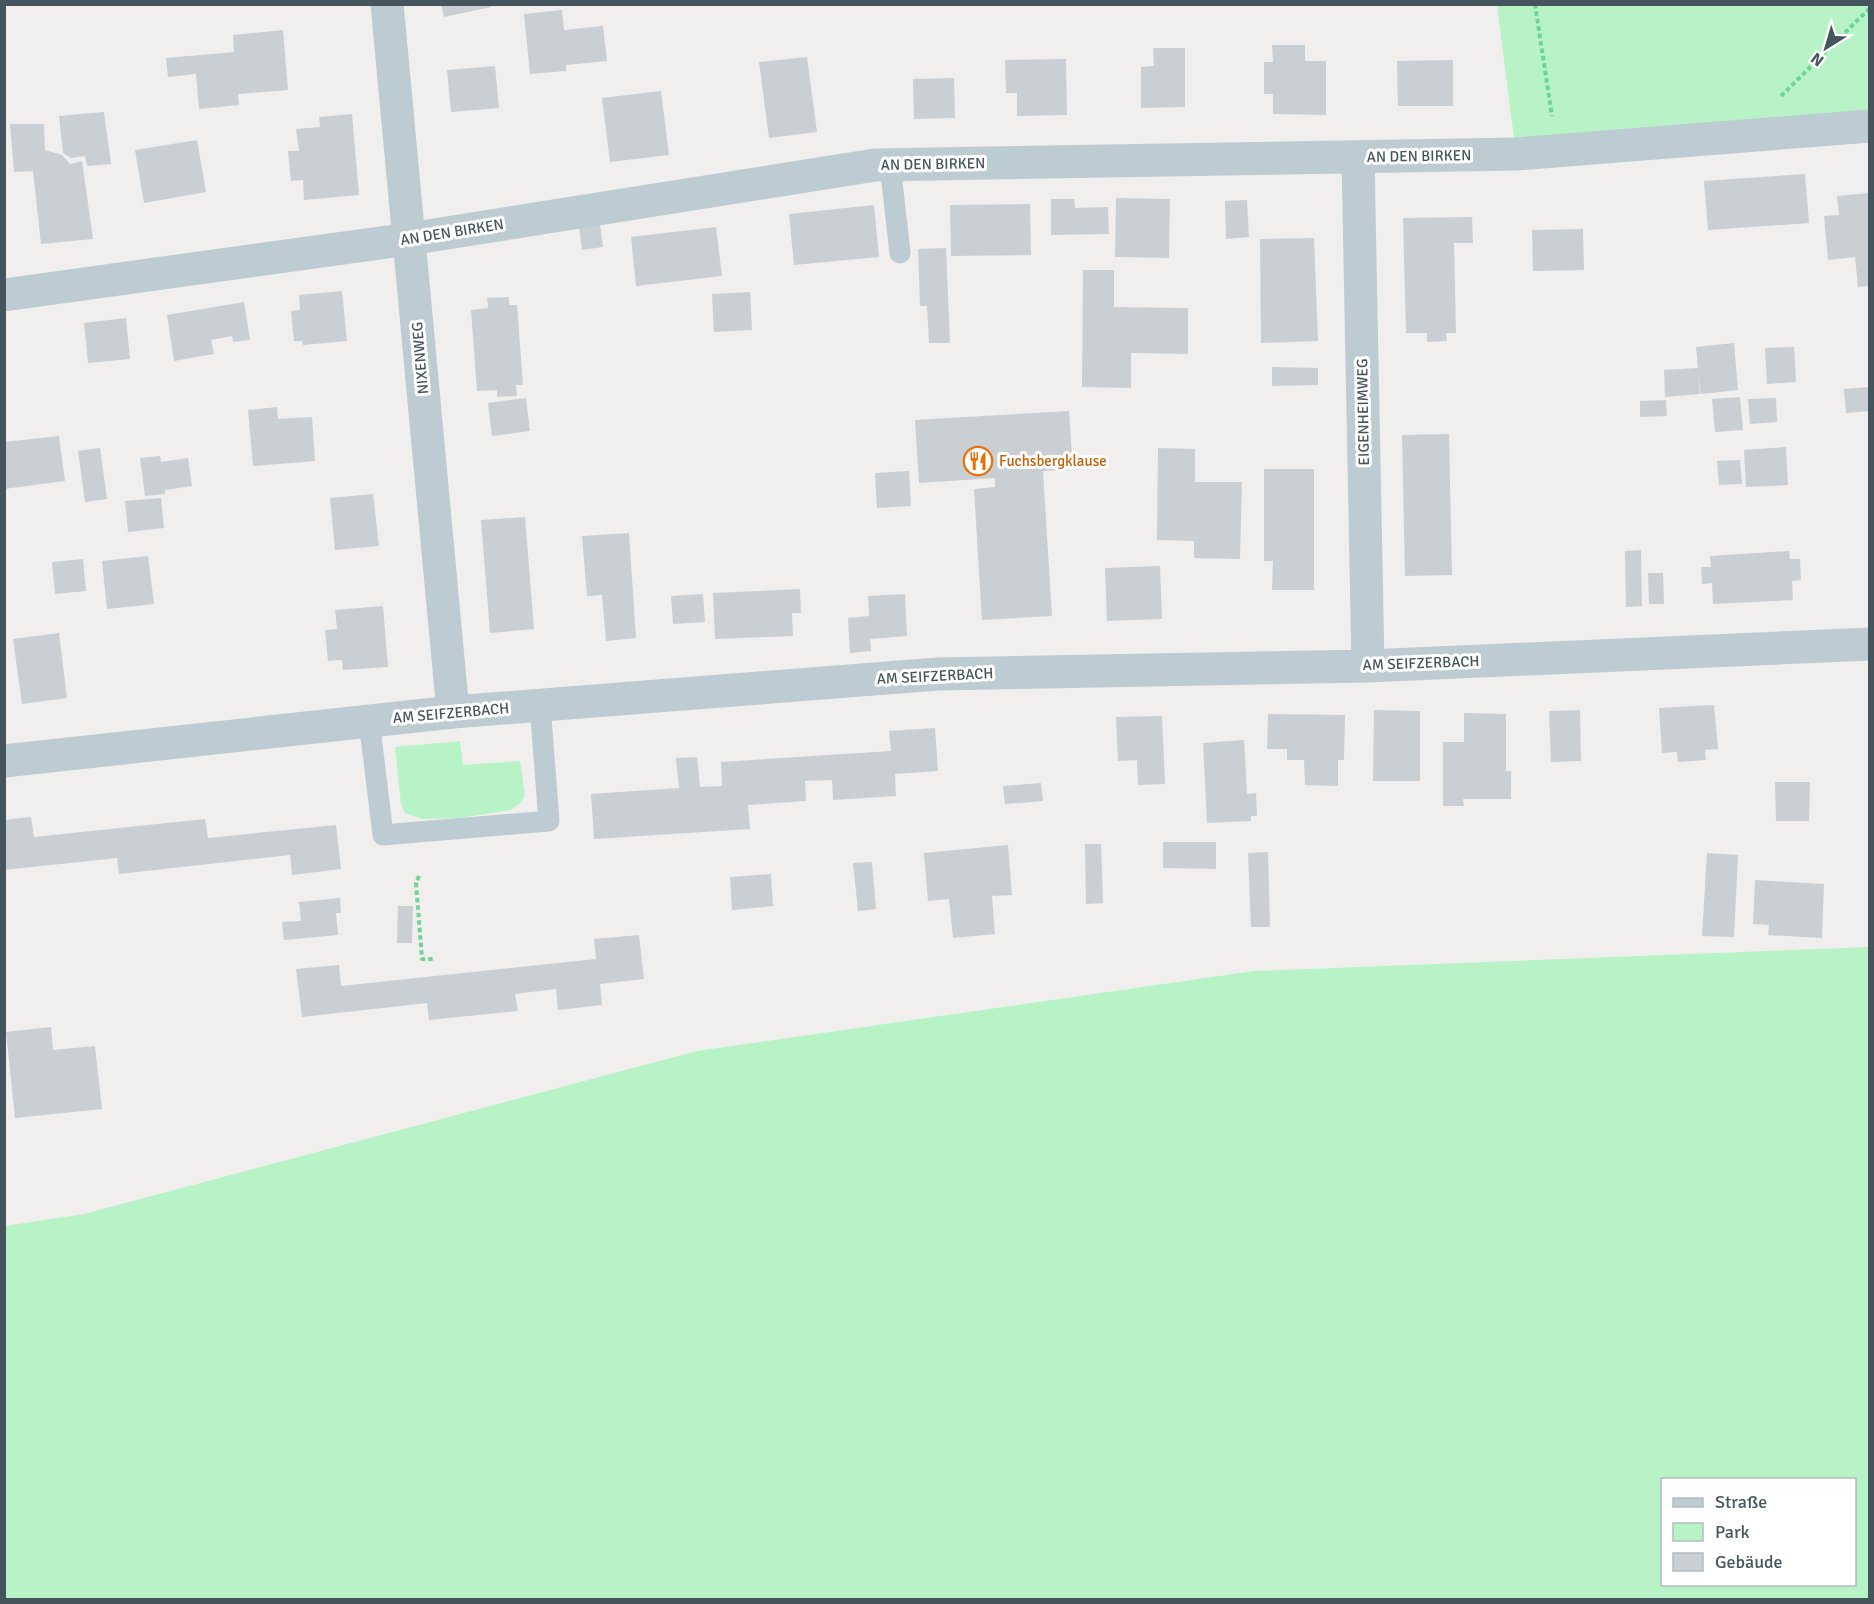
<svg xmlns="http://www.w3.org/2000/svg" width="1874" height="1604" viewBox="0 0 1874 1604" font-family="Signika,sans-serif">
	<style>
		.green { fill: #b8f3c7; fill-rule: evenodd }
		.building { fill: #cacfd4 }
		.lines { fill: none; stroke-linecap: round; stroke-linejoin: round }
		.path { stroke: #6dd594; stroke-width: 4; stroke-dasharray: 4.5 3; stroke-linecap: butt }
		.service { stroke: #bdcbd2; stroke-width: 21 }
		.minor { stroke: #bdcbd2; stroke-width: 33 }
		.labels { text-anchor: middle; dominant-baseline: central; stroke-width: 6; stroke-linejoin: round; paint-order: stroke }
		.street-label { font-size: 15px; fill: #44555e; stroke: #fff }
		.food-label { font-size: 15px; fill: #c56008; stroke: #fff; text-anchor: start }
	</style>
	<rect width="100%" height="100%" fill="#f1eeee"/>
	<path class="green" d="M1497,5h372v121l-353,28z
		M460,741l3,24 57,-4 5,34 -5,8 -9,7 -51,8 -38,1 -17,-6 -4,-9 -6,-57z
		M1869,947v652h-1864v-373l79,-12 613,-163 557,-80zM1662,1480h192v104h-192z"/>
	<path class="building" d="M441,4h50v3l-47,10z
		M562,10l2,20 39,-4 4,35 -41,4v6l-36,3 -6,-60z
		M283,30l5,60 -50,4 1,11 -40,4 -3,-35 -28,3 -2,-19 68,-6 -1,-17z
		M1272,45h33v16h21v54l-53,-1v-20h-9v-32h9z
		M1153,48h32v59l-44,1v-41l13,-1z
		M807,57l10,75 -48,6 -10,-76z
		M1066,59l1,56 -50,1v-23h-11l-1,-33z
		M1453,60v46h-55l-1,-45z
		M495,66l4,42 -48,4 -4,-42z
		M954,78l1,40 -41,1 -1,-40z
		M661,91l8,64 -59,7 -8,-64z
		M104,112l7,52 -24,2 -2,-10 -14,2 -8,-5 -4,-37z
		M352,114l7,81 -55,5 -1,-20 -12,1 -3,-30h11l-3,-22 24,-2 -1,-10z
		M10,124h34l1,26 17,5 8,9 12,-3 11,78 -52,5 -8,-73 -19,1z
		M197,140l9,52 -62,11 -9,-53z
		M1805,174l4,49 -101,7 -4,-49z
		M1869,193v93l-11,1 -3,-30 -27,3 -4,-44 15,-1 -2,-19z
		M1116,198l54,1 -1,59 -54,-1z
		M1051,199h23l1,9 33,-1 1,27 -58,1z
		M1247,200l2,37 -23,2 -1,-38z
		M1030,204l1,51 -80,1 -1,-51z
		M874,205l5,52 -85,8 -5,-51z
		M1472,217l1,26h-19l2,90h-10l1,8 -20,1v-9h-21l-3,-115z
		M600,224l3,23 -21,3 -3,-24z
		M716,227l6,49 -86,10 -5,-49z
		M1583,229l1,41 -51,1 -1,-41z
		M1314,238l4,103 -57,2 -1,-104z
		M946,248l4,95h-21l-2,-37h-7l-2,-57z
		M1083,270h31v37l74,1v46l-57,-1v35l-49,-1z
		M342,291l5,50 -44,4 -1,-4h-8l-3,-30 9,-1 -1,-15z
		M750,292l2,38 -38,2 -2,-38z
		M509,297v8h8l6,80h-7l1,11 -20,1v-7l-20,1 -6,-81 17,-2 -1,-10z
		M244,302l6,38 -17,2 -1,-6 -21,4 3,14 -40,7 -7,-46z
		M126,318l4,41 -42,4 -4,-40z
		M1734,343l4,47 -37,4 -3,-18 2,18 -35,3 -1,-27 34,-2 -2,-21z
		M1794,347l2,35 -29,2 -2,-36z
		M1272,367l46,1v17l-46,1z
		M1869,387v24l-23,2 -2,-24z
		M1740,397l3,33 -28,2 -3,-33z
		M526,398l4,33 -38,5 -4,-33z
		M1776,398l1,24 -27,2 -2,-25z
		M1666,400l1,16 -27,1v-16z
		M277,407l1,12 34,-2 3,44 -62,5 -5,-56z
		M1069,411l4,58 -30,2 9,145 -70,4 -8,-131 21,-2v-9l-76,5 -4,-63z
		M1449,434l3,141 -47,1 -3,-141z
		M59,436l6,45 -61,8v-47z
		M1786,447l2,38 -42,2 -2,-37z
		M100,448l7,51 -22,3 -7,-51z
		M1158,448l37,1v33h47l-2,77 -46,-1v-17l-37,-1z
		M160,456l1,6 27,-4 4,28 -27,4v4l-20,2 -5,-38z
		M1740,460l2,24 -23,1 -2,-24z
		M1264,469h50v121h-42l1,-29h-9z
		M909,471l2,35 -34,2 -2,-35z
		M373,494l6,52 -44,4 -5,-52z
		M161,498l3,30 -36,4 -3,-31z
		M525,517l9,112 -44,4 -9,-113z
		M629,533l7,105 -30,3 -4,-46 -15,1 -5,-60z
		M1641,550l1,56 -16,1 -1,-56z
		M1789,551l1,8h10l1,21 -9,1 1,19 -80,4 -1,-21 -10,1 -1,-17h10l-1,-11z
		M148,556l6,48 -47,5 -5,-48z
		M83,559l3,32 -31,3 -3,-32z
		M1160,566l2,53 -55,2 -2,-53z
		M1648,573h15l1,31h-15z
		M800,589l1,24h-9l1,23 -78,3 -2,-46z
		M703,594l2,28 -32,2 -2,-28z
		M905,594l2,42 -37,3 1,12 -21,2 -2,-35 21,-2 -1,-20z
		M383,606l5,61 -45,3 -1,-10 -14,1 -3,-31 12,-1 -2,-19z
		M59,633l8,65 -45,6 -9,-65z
		M1714,705l4,44 -13,1 1,10 -28,2 -1,-10 -15,1 -3,-45z
		M1374,710l46,1v70h-47z
		M1580,710l1,51 -30,1 -2,-51z
		M1464,713l42,1v57h5v28h-48l1,7h-21v-64h21z
		M1268,714l77,1 -1,45h-6v26l-33,-1 -1,-25h-17v-11h-20z
		M1162,716l3,68 -27,1 -1,-25 -19,1 -2,-44z
		M935,728l3,43 -43,3 1,22 -63,4 -1,-20 -27,1 1,20 -58,4 2,24 -156,10 -3,-45 88,-6 -3,-30 21,-1 3,30 22,-1 -1,-24 170,-11 -2,-20z
		M1244,740l3,54 9,-1 1,23h-6v5l-44,2 -4,-80z
		M1775,782h35l-1,39h-33z
		M1041,783l2,18 -38,3 -2,-18z
		M31,817l3,20 171,-18 3,19 128,-13 5,44 -49,6 -2,-20 -171,19 -2,-16 -113,12v-50z
		M1163,842h53v27l-53,-1z
		M1085,844h16l2,59 -17,1z
		M1008,845l4,50 -20,1 3,38 -42,4 -4,-39 -21,2 -4,-48z
		M1268,852l2,75h-19l-3,-74z
		M1707,853l31,2 -4,82 -32,-1z
		M872,862l4,47 -18,2 -5,-48z
		M771,874l2,32 -41,4 -2,-33z
		M1755,880l69,4 -2,54 -54,-3 1,-10 -16,-1z
		M340,898l1,15h-5l2,22 -54,5 -2,-18 19,-1 -2,-19z
		M398,906h15l-1,37h-15z
		M639,935l5,44 -44,5 2,21 -44,5 -2,-21 -41,5 3,17 -89,9 -2,-17 -125,14 -6,-48 43,-4 2,21 255,-27 -2,-20z
		M51,1027l2,23 42,-4 7,63 -87,9 -9,-86z"/>
	<g class="lines">
		<path class="path" d="M1535,4l17,112
			M1781,96l89,-88
			M419,876l-3,7 6,76h13"/>
		<path class="service" d="M890,164l10,89
			M369,720l14,115 166,-14 -9,-116"/>
		<path class="minor" d="M387,4l66,708
			M1358,158l10,508
			M4,295l405,-56 466,-74 641,-11 354,-28
			M4,761l449,-49 485,-38 430,-8 502,-22"/>
	</g>
	<defs>
		<g id="restaurant-ring" transform="scale(1.5)"><circle r="9.5" fill="#fff" stroke="#e8710a" stroke-width="1.5"/><path d="M-5-6h1v4h1v-4h1v4h1v-4h1v5L-1.5 .5V6h-2V.5L-5-1ZM5-6V6H3V1.5H1.5Q1.5-4 5-6Z" fill="#e8710a"/></g>
	</defs>
	<g fill-rule="evenodd">
		<use href="#restaurant-ring" x="978" y="461"/>
	</g>
	<g class="labels">
		<g class="street-label">
			<text transform="translate(1419 156) rotate(-1)">AN DEN BIRKEN</text>
			<text transform="translate(933 164) rotate(-1)">AN DEN BIRKEN</text>
			<text transform="translate(452 232) rotate(-9)">AN DEN BIRKEN</text>
			<text transform="translate(420 358) rotate(-95)">NIXENWEG</text>
			<text transform="translate(1363 412) rotate(-91)">EIGENHEIMWEG</text>
			<text transform="translate(1421 663) rotate(-2)">AM SEIFZERBACH</text>
			<text transform="translate(935 676) rotate(-3)">AM SEIFZERBACH</text>
			<text transform="translate(451 713) rotate(-5)">AM SEIFZERBACH</text>
		</g>
		<g class="food-label">
			<text x="999" y="461">Fuchsbergklause</text>
		</g>
	</g>
	<rect width="1874" height="1604" fill="none" stroke="#44555e" stroke-width="12"/>
	<rect x="1661" y="1478" width="195" height="108" fill="#ffffff" stroke="#b4bbbf" stroke-width="1.5"/>
	<rect x="1673" y="1498" width="30" height="9" fill="#bdcbd2" stroke="#b4bbbf" stroke-width="1.5"/>
	<text x="1715" y="1508" font-size="18" fill="#44555e">Straße</text>
	<rect x="1673" y="1523" width="30" height="18" fill="#b8f3c7" stroke="#b4bbbf" stroke-width="1.5"/>
	<text x="1715" y="1538" font-size="18" fill="#44555e">Park</text>
	<rect x="1673" y="1553" width="30" height="18" fill="#cacfd4" stroke="#b4bbbf" stroke-width="1.5"/>
	<text x="1715" y="1568" font-size="18" fill="#44555e">Gebäude</text>
	<g transform="translate(1826 48) rotate(217)" stroke="#ffffff" stroke-width="4.5" paint-order="stroke">
	<path d="M0-4.5L10 22L0 15L-10 22Z" fill="#44555e"/>
	<text y="-9" font-size="16" font-weight="bold" text-anchor="middle" fill="#44555e">N</text>
	</g>
</svg>
